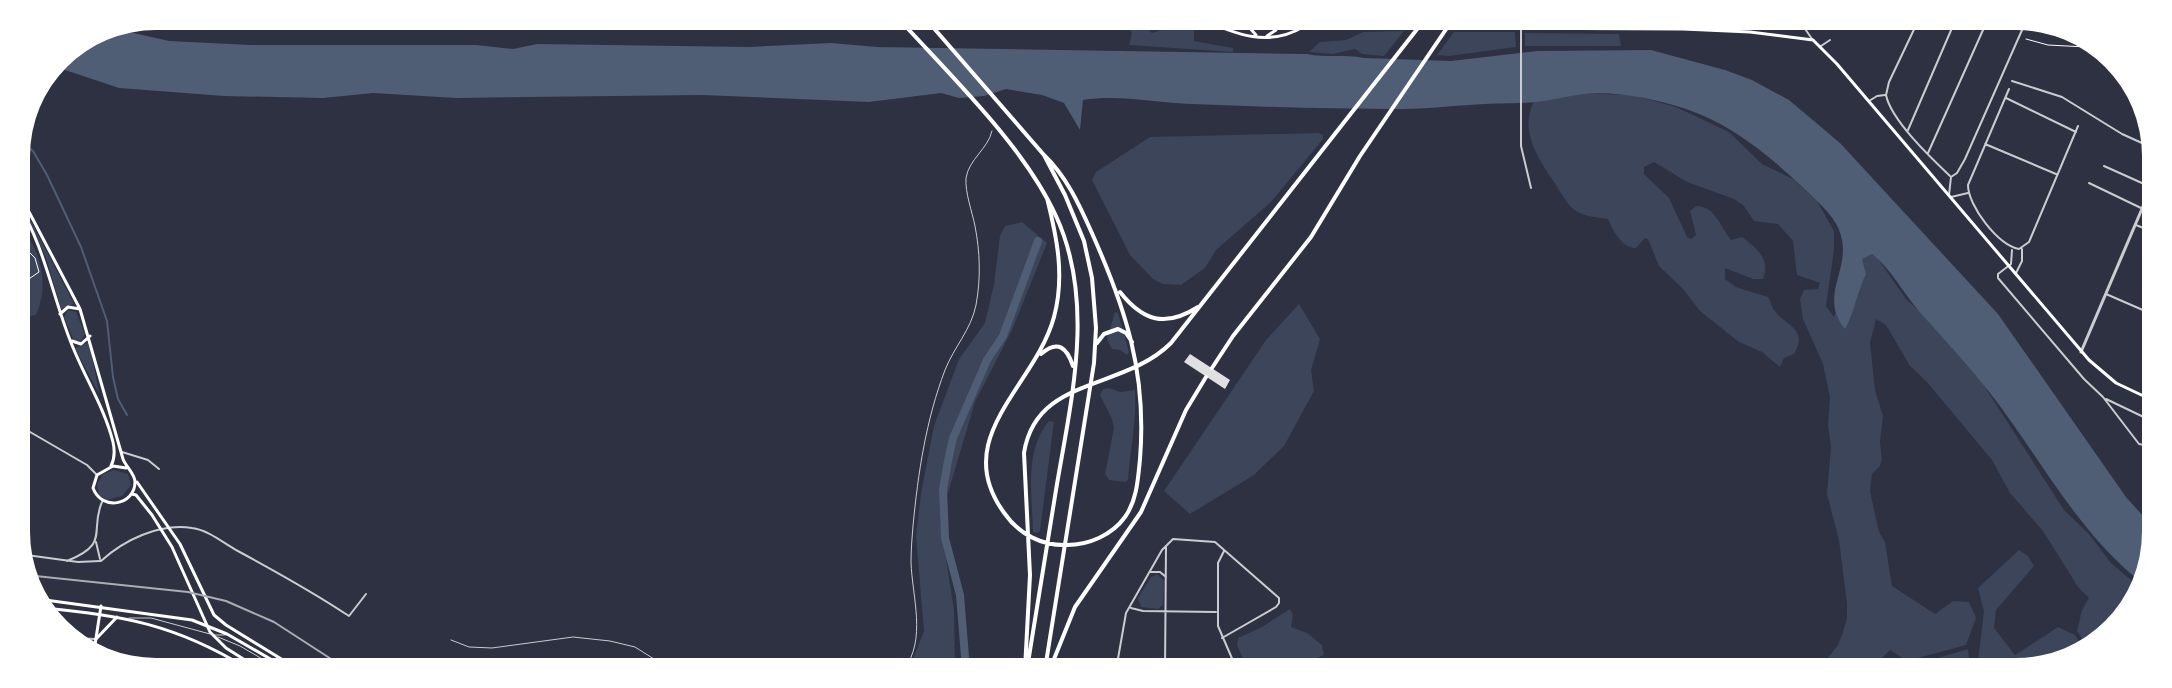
<svg xmlns="http://www.w3.org/2000/svg" width="2172" height="688" viewBox="0 0 2172 688" font-family="'Open Sans',sans-serif">
	<style>
		.green { fill: #3c4559 }
		.water { fill: #4f5d75 }
		.lines { fill: none; stroke-linecap: round; stroke-linejoin: round }
		.stream { stroke: #4f5d75; stroke-width: 2 }
		.river { stroke: #4f5d75; stroke-width: 8 }
		.building { fill: #e0e0e3 }
		.path { stroke: #fff; stroke-width: 1 }
		.service { stroke: #caccd0; stroke-width: 1 }
		.minor { stroke: #caccd0; stroke-width: 2 }
		.tertiary { stroke: #caccd0; stroke-width: 3 }
		.secondary { stroke: #fff; stroke-width: 3 }
		.primary { stroke: #fff; stroke-width: 3 }
		.motorway { stroke: #fff; stroke-width: 4 }
		.rail { stroke: #abadb3; stroke-width: 2 }
	</style>
	<rect width="100%" height="100%" fill="#2d3142"/>
	<path class="green" d="M1122,18l31,1 -4,11 3,3 15,-5 5,2 7,-10 9,-1 6,3v19l39,7v4l-104,-7 3,-12 -4,-6 -8,-3z
		M1404,31l-20,25 -22,-2 -7,-5 -22,5 -24,-2 11,-10 26,-2 17,-8z
		M1454,32h61l1,15 -67,9 -12,-1z
		M1525,33l94,1 2,12h-96z
		M1566,93l66,2 44,12 53,25 33,32 31,15 24,22 17,30v19l-8,56 8,11 26,-72 18,14 28,40 20,18 55,64 83,129 25,24 22,29 28,24 -37,56 -14,5 -11,-17 5,-21 7,-12 -11,-11 -35,-56 -33,-38 -18,-33 -65,-78 -17,-16 -24,-41 -10,-6 -6,24 5,47 8,26 -3,26 2,17 -2,7 -8,8 -2,17 9,41 6,10 7,44 43,28 18,-13 16,1 7,16 -10,27 -59,16 -17,-11 -9,9 -16,1 5,11h-68l19,-12h6l11,-14 5,-13 4,-14v-14l-8,-64 -12,-46 4,-47 -3,-22 2,-28 -7,-33 -20,-45 -3,-20 4,-9 14,-1 2,-6 -23,-8 -4,-34 -15,-17 -24,-3 -11,-16 -9,-6 -47,-17 -33,-20 -10,5v7l25,24 18,39 4,2 5,-4 -6,-24 6,-5c19,0 24,20 35,34l11,-3c15,11 29,23 21,42h-10l-28,-11v11l11,8 32,10c1,1 5,12 6,13 11,16 35,18 20,44l-10,4 -4,9 -18,-15 -23,-10 -39,-31 -17,-22 -24,-23 -11,-27 -3,-1 -9,10c-14,0 -23,-17 -28,-29 -12,-2 -26,-2 -36,-11 -7,-7 -12,-17 -18,-26 -16,-24 -35,-51 -20,-81z
		M1318,133l5,2v4l-52,63 -55,48 -11,18 -24,17 -18,-1 -10,-5 -23,-24 -38,-75 4,-8 54,-35z
		M17,194l57,110 -13,5 -15,-51z
		M17,221c22,26 34,61 19,94l-19,4z
		M1022,222l25,21 -35,87 -37,72 -35,118 14,90 1,59h-46l15,-38 -8,-95 5,-43 13,-67 25,-67 26,-36 9,-39 6,-48 5,-10z
		M1299,304l21,35 -9,31 3,21 -30,55 -30,29 -64,39 -26,-23 102,-151z
		M68,310l8,2 9,22 -5,8 -6,-1 -10,-24z
		M1115,312l3,1 11,39 -2,3 -7,-5 -8,-1 -5,-10z
		M89,342l10,50v2l-24,-46z
		M1109,388l11,4 15,-2c2,30 -5,60 -7,90l-3,2 -16,-2 -4,-6 9,-46 -2,-9 -12,-24 3,-6z
		M1049,421l5,1 -1,7 -13,102 -3,2 -4,-1c-1,-37 -9,-81 16,-111z
		M114,470l14,4 3,11 -9,11 -15,4 -8,-5 -2,-11 6,-10z
		M2019,550l9,6 6,10 -38,44 -2,18 21,27 43,-28 17,8 9,14c-27,11 -84,39 -106,12l6,-50 -6,-23z
		M1157,574l7,7 -1,24 -5,4 -17,-2 -3,-9 13,-21z
		M1290,609l3,6 -2,12 16,6 15,12 2,10 -25,11 -1,4h-50l-11,-25 1,-7 24,-11z
		M1968,649l2,17 8,6 -72,-1 15,-8z"/>
	<path class="water" d="M103,26l66,15 82,4h225l37,4 24,-5 212,3 82,-4 46,4 430,7c19,4 38,0 57,4l87,3 86,-10 114,-1 74,20 27,10 37,20 51,43 158,171 128,183 25,28v44l-9,14c-65,-51 -102,-126 -152,-190 -23,-29 -48,-56 -72,-83 -17,-20 -26,-40 -46,-56l-10,5 4,15c-9,18 -11,37 -21,55 -34,-41 27,-72 -22,-122 -38,-38 -85,-81 -137,-98 -32,-10 -68,-18 -102,-15 -16,2 -31,6 -47,8 -22,2 -45,1 -67,3 -22,1 -44,4 -67,4 -70,0 -141,-2 -211,-5 -36,-1 -73,-10 -109,-4l-3,30 -16,-27 -22,-8 -36,-6 -22,7 -25,2 -18,-5 -72,9 -167,-7 -246,3 -83,-5 -50,5 -99,-2 -105,-8 -66,-22 4,-9z"/>
	<g class="lines">
		<path class="stream" d="M19,141l14,10 14,24 34,72 26,74 6,56 5,22 9,16"/>
		<path class="river" d="M966,669l-6,-74 -15,-57 -2,-49 5,-28 5,-23 34,-78 16,-24 35,-95"/>
	</g>
	<path class="building" d="M1190,354l40,26 -5,9 -41,-27z"/>
	<g class="lines">
		<path class="path" d="M2026,39l22,6 38,2 8,2 18,13 9,2
			M17,240l18,18 4,14 -22,15"/>
		<path class="service" d="M129,618h22l59,16
			M214,635h11
			M218,637l22,9 36,21
			M451,640l18,7 23,1 81,-11 37,4 25,6 30,19 10,2
			M710,669h21
			M904,669c23,-29 8,-73 7,-107 0,-12 1,-24 2,-36 5,-53 13,-106 32,-156 9,-23 26,-40 31,-65 5,-27 4,-53 -1,-79 -3,-15 -10,-33 -9,-48 3,-19 22,-29 26,-47"/>
		<path class="minor" d="M1521,20v126l10,42
			M1799,20l13,19
			M1321,26l3,-7
			M1821,46l9,-6
			M2012,81l50,16 60,37 31,14
			M2009,89l-41,96c0,21 30,60 51,64l10,-7 49,-116
			M1886,95c5,25 45,63 64,81
			M1886,95l3,-13 29,-61
			M2006,98l70,34
			M1869,101l8,-5 8,-1
			M1908,130l47,-109
			M1985,144l71,30
			M1928,153l59,-132
			M2104,166l49,22
			M2089,183l52,25
			M1949,195l2,-18 6,-4 8,-14 61,-138
			M1951,197l17,-4
			M2136,225l17,7
			M2012,250l-1,14 -13,10v4l86,101 19,18 36,47 5,1 8,-13
			M2016,273l6,-12v-12
			M2106,294l46,20
			M2106,399l46,22
			M18,425l69,40 10,10
			M122,452l26,8 11,9
			M96,542l4,17
			M1224,551l-6,12v63l19,44
			M19,554l59,8 22,-1
			M67,561c44,-18 22,-29 35,-59
			M101,561c23,-21 58,-38 91,-33 16,2 30,14 44,22 39,21 77,42 113,66l17,-22
			M1150,572h10l6,5
			M1131,608l12,3 73,1
			M73,638l22,1
			M1116,670l10,-57 36,-63 11,-11 42,3 64,56v5l-3,4 -54,31
			M1165,670l1,-124"/>
		<path class="tertiary" d="M2081,352l72,-169"/>
		<path class="secondary" d="M171,16l59,6 463,4 66,-2 40,-6
			M1202,19c34,16 67,28 101,8
			M1248,19v7l8,9
			M1281,19l22,8 380,2 67,3 63,8 24,24 252,296 27,23 36,17
			M1267,36l9,-6 2,-11
			M17,189l63,120 43,150c3,8 12,15 12,23 0,23 -33,30 -42,6l4,-13 16,-9 13,2
			M17,202c27,43 35,92 53,138 13,35 34,66 43,102 2,9 2,16 -2,24
			M60,314l8,-7 12,2
			M72,341l9,3 9,-8
			M137,482l43,62 34,71 12,10 70,43
			M132,494l4,1 16,20 20,32 38,85 16,16 30,19
			M94,651l7,-45"/>
		<path class="primary" d="M38,599l154,21 35,14 59,34
			M43,608c79,7 133,17 202,59
			M96,639l21,-22"/>
		<path class="motorway" d="M898,18c52,57 126,128 158,198 40,87 15,184 0,274 -10,60 -19,120 -29,179
			M925,18l119,137 21,40 19,46 8,37 4,50 -2,35 -49,306
			M1044,155c22,21 35,49 47,76 35,78 56,142 49,228 -2,20 -3,41 -15,58 -13,18 -36,28 -58,28 -25,1 -48,-11 -62,-31 -57,-76 30,-127 49,-197 11,-41 3,-79 -7,-119
			M1120,292c23,29 45,36 78,15
			M1097,343l7,-9 14,-5 8,4 6,9
			M1041,354c17,-15 26,-6 32,12
			M1212,368l21,-32 78,-99 49,-81 93,-137
			M1025,669l5,-94 -6,-122c12,-77 99,-62 147,-110l254,-324
			M1050,669l25,-62 66,-95 45,-102 20,-33"/>
		<path class="rail" d="M26,575l162,17 38,9 48,21 71,46"/>
	</g>
	<path d="M0 0H2172V688H0ZM156 30H2016A126 126 0 0 1 2142 156V532A126 126 0 0 1 2016 658H156A126 126 0 0 1 30 532V156A126 126 0 0 1 156 30Z" fill="#fff" fill-rule="evenodd"/>
</svg>
